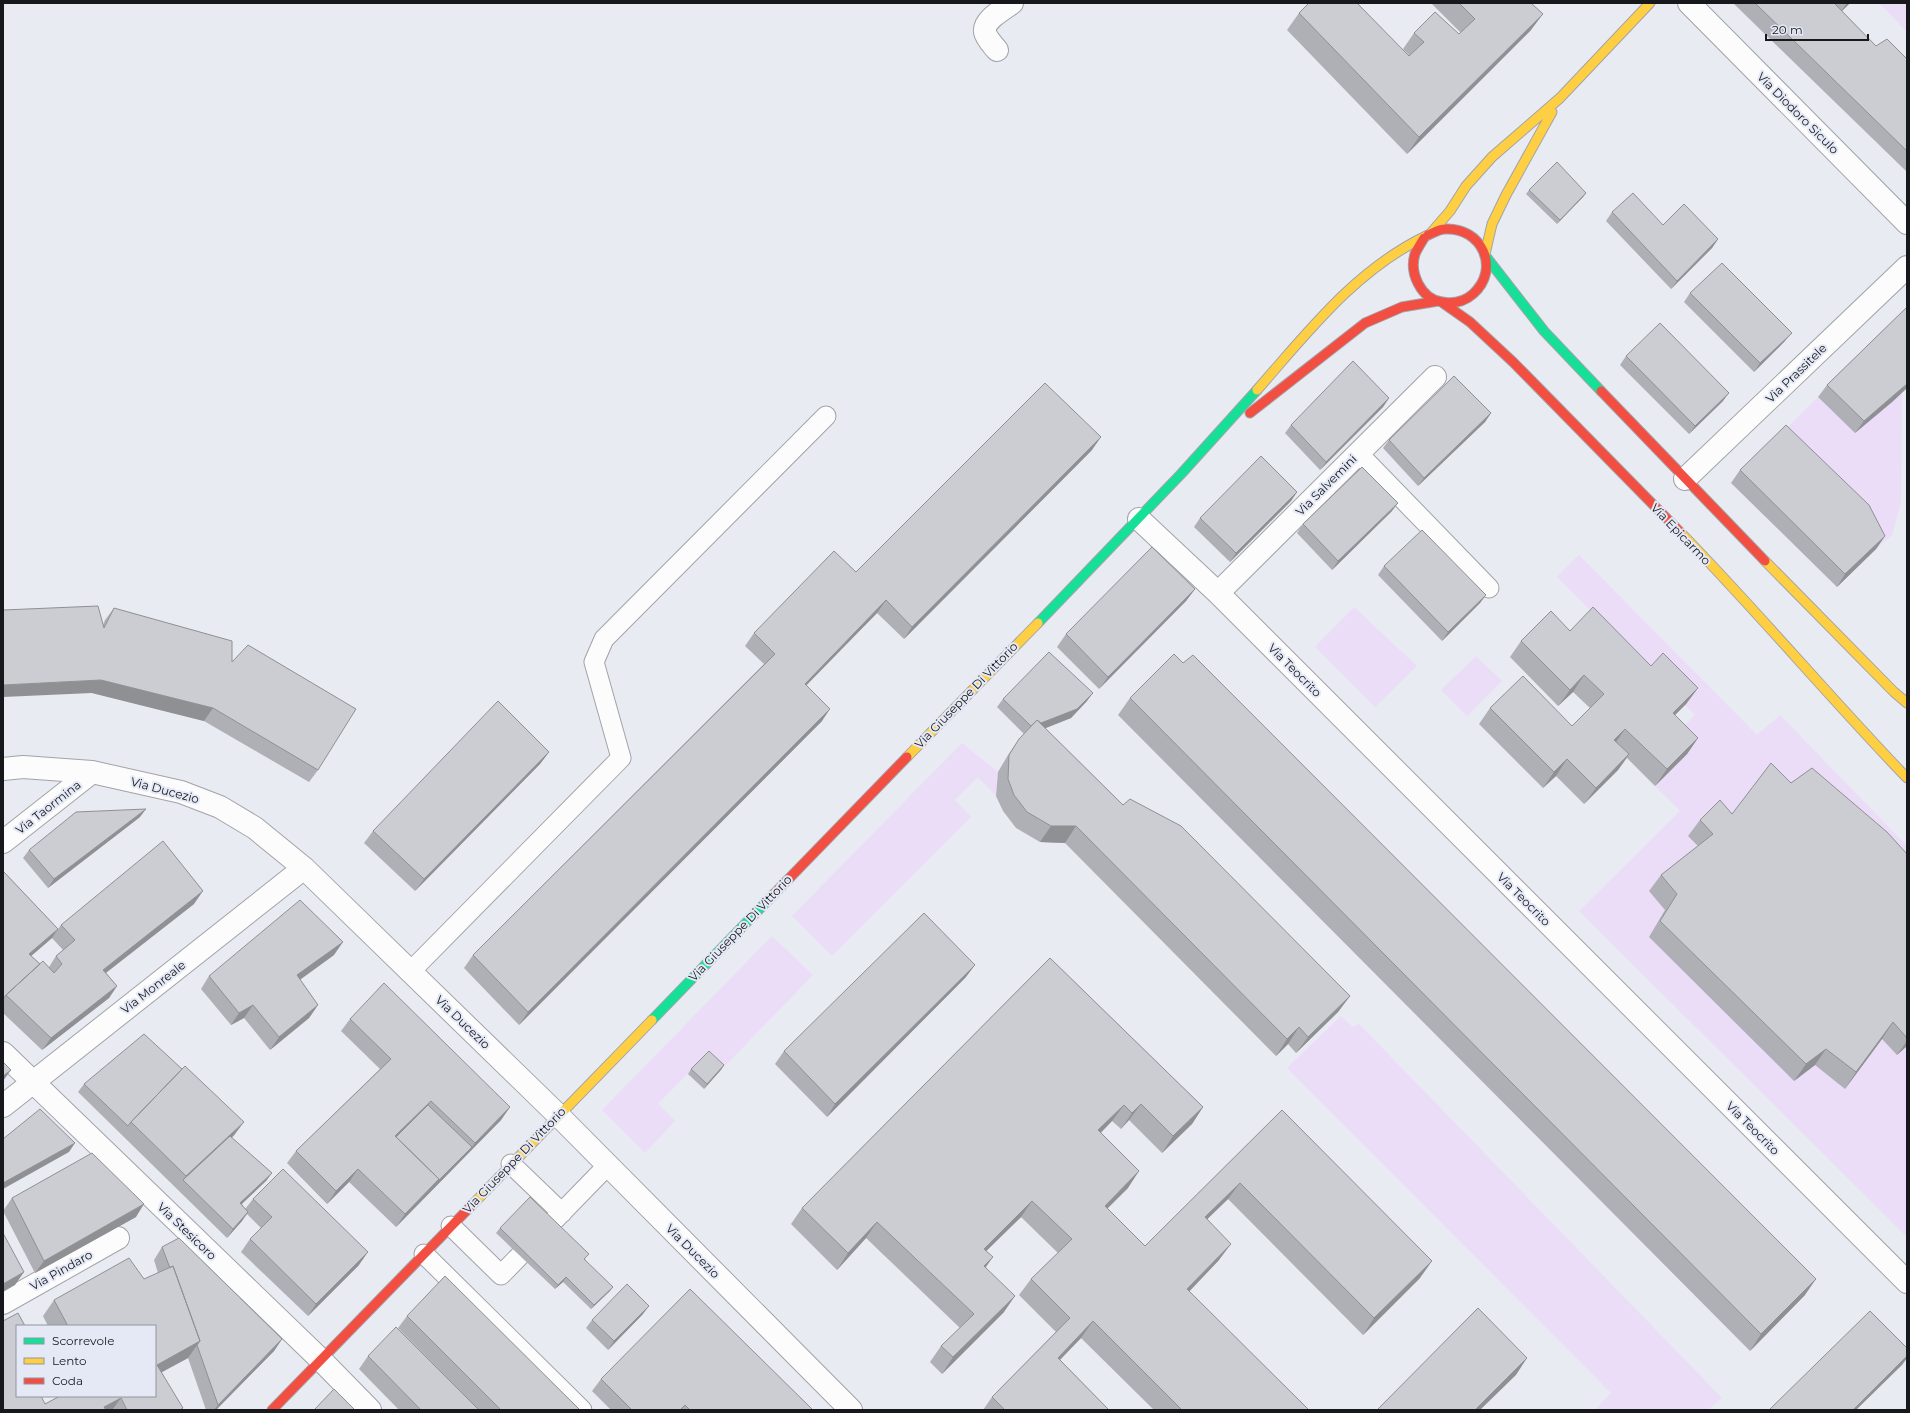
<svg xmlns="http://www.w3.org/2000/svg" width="1910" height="1413" viewBox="0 0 1910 1413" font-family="Montserrat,sans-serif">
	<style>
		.green { fill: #ebdcf8 }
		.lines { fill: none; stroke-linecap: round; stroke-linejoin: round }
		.lane-casing { stroke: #a2a3a8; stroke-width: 21 }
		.street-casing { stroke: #a2a3a8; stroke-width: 24 }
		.fast-casing { stroke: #a2a3a8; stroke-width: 11 }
		.slow-casing { stroke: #a2a3a8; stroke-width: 11 }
		.jam-casing { stroke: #a2a3a8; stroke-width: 11 }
		.lane { stroke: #fcfcfd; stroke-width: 19 }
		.street { stroke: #fcfcfd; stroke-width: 22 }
		.fast { stroke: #16e098; stroke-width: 9 }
		.slow { stroke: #ffcf43; stroke-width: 9 }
		.jam { stroke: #f24e42; stroke-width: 9 }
		.wall { fill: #afb0b5; fill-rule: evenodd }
		.shaded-wall { fill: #8f9093 }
		.building { fill: #cccdd2; stroke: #8f9093 }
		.labels { text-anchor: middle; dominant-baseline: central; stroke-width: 4; stroke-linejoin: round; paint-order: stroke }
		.street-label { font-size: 12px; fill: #16181c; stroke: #e5e9f6 }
	</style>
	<rect width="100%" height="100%" fill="#e9ebf2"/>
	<path class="green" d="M1879,3h28v29z
		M1902,392l-1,111 -9,32 -16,14 -99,-111 41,-41z
		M1579,555l178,180 23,-20 127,131v391l-328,-326 101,-100 -25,-25 16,-47 24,-24 -138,-138z
		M1354,607l63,59 -42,41 -60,-60z
		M1476,656l26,25 -35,35 -26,-26z
		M962,743l36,29 -2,24 -18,-19 -23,23 16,17 -139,139 -40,-40z
		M772,936l41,39 -92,95 -15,-15 -48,49 17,17 -30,32 -43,-43z
		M1341,1016l12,11 6,-3 363,374 -14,12h-113l16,-17 -324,-325z"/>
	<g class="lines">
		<g class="lane-casing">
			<path id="lane" d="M1358,453l131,135
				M411,971l210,-213 -27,-96 10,-23 222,-223
				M511,1164l51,49
				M451,1226l50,49 107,-110
				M424,1254l158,156"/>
		</g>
		<g class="street-casing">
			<path id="street" d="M1689,3l218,220
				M997,50c-4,-5 -11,-12 -12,-18 -2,-12 19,-23 27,-29
				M1685,479l222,-212
				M1139,519l79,74 689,689
				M1218,593l217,-216
				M3,769l20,-2 69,5 89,20 39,15 35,21 49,40 254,247 293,295
				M3,842l89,-70
				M3,1053l318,307 49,50
				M3,1106l301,-238
				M3,1303l115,-65"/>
		</g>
		<g class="fast-casing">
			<path id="fast" d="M1487,258l57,73 57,60
				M1038,623l143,-149 76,-84
				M652,1020l122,-126"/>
		</g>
		<g class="slow-casing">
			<path id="slow" d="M1430,234l20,-23 16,-25 26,-29 68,-59 90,-95
				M1485,254l7,-30 14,-29 46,-83
				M1257,390c51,-58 99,-121 171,-155
				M1681,533c78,80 149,165 226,245
				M1765,561l129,131 13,11
				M907,757l131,-134
				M472,1205l180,-185"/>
		</g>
		<g class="jam-casing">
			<path id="jam" d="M1424,238c-3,5 -7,11 -9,16 -6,19 6,45 27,48 12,2 22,0 31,-8 28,-25 9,-67 -28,-65 -6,0 -12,4 -17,6
				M1443,303l27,19 43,40 168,171
				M1601,391l164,170
				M1250,413l115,-90 37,-16 36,-6
				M774,894l133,-137
				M272,1410l200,-205"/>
		</g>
		<use href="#lane" class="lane"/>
		<use href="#street" class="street"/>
		<use href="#fast" class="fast"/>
		<use href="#slow" class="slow"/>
		<use href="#jam" class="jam"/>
	</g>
	<path class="wall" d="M1431,3h100v27l-124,124 -120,-124 12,-17 110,43h1l-7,-7 11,-16 45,1 2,-1z
		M1733,3h117l-8,8 34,35 31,13v113z
		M1529,190l57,3 -3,4 -26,27 -31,-30z
		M1612,212l51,13 55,14 -6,9 -41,41 -65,-68z
		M1690,293l95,48 -31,31 -70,-70z
		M1907,307v81l-15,14 -37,31 -37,-36 9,-12z
		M1626,356l97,45 -34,33 -69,-69z
		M1389,398l-6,9 -63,63 -35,-37 6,-8z
		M1491,413l-6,9 -67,64 -35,-38 6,-8z
		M1092,450l-188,189 -27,-26 -71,72 16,36 -303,304 -55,-57 9,-13 291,-291 -19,-18 9,-13 102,-61z
		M1740,470l145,66 -9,13 -39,38 -106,-104z
		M1297,492l-6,9 -61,61 -36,-35 6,-9z
		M1392,511l-60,59 -35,-37 6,-9z
		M1384,566l102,29 -6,8 -38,38 -64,-66z
		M1195,589l-9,12 -87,88 -42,-42 9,-13z
		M114,608l118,54 86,108 -9,12 -105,-61 -112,-28 11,-68 2,-5z
		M1570,631l81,35 47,22 -12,16 -11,11 23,23 -11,16 -32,32 -28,-28 -9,12 -34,34 -28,-28 -13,12 -64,-64 11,-16 82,18 18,-18 -17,-16 -15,14 -48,-49 11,-16z
		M1130,698l675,597 -55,56 -632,-636z
		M1003,699l84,2 -16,17 -26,10 78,77 227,191 -12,16 -42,41 -8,-9 -12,12 -211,-213 -25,-1 -24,-14 -13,-17 -7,-15 2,-24 10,-17 11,-16 5,-5 -27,-27z
		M549,752l-9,12 -125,127 -51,-48 9,-12z
		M1791,783l116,71v192l-10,9 -15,-16 -37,50 -30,-24 -21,16 -145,-144 16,-27 -16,-19 12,-16 37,-29 -10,-10 12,-16 32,-6z
		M140,817l-92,71 -25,-30 6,-8z
		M3,871l55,58 3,-4 133,-21 -88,69 11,13 -8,12 -67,52 -39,-37zM52,938l11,12 -7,6 -7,11 -9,-3 -9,-8z
		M334,955l-34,25 18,25 -9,13 -39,32 -26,-32 -13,7 -30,-36 8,-13z
		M1050,958l153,149 -11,17 -30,29 -33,-33 -8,9 -9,-8 -11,12 27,55 -21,20 38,38 137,-136 138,168 -57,57 -135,-136 -21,20 12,41 -30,32 120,118h-155l-73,-72 -21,22 49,50h-126l9,-13 64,-65 -37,-37 12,-16 27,-26 -37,-36 -35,34v16l18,45 -62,62 -12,-12 11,-16 19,-18 -94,-90 -29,32 -46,-46 11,-16z
		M966,977l-139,140 -52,-53 9,-13z
		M350,1019l160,88 -9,13 -105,107 -47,-45 -22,22 -40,-41 9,-12 84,-82 -39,-38z
		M724,1065l-20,24 -16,-15 3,-5z
		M84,1084l151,50 -3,4 40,35 -6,8 -24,23 3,5 8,-10 106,66 -51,51 -67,-64 9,-13 11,-11 -14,-14 -5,7 -15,17 -149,-146z
		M12,1198l124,19 -101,56 -32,-62z
		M500,1228l85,31 25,32 -19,18 -28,-27 -8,7 -59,-56z
		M162,1247l120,92 -8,12 -58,59h-10l-18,-52 -27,14 21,38h-179l14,-14 28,8 15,-8h95v-70h-107l-5,-10 11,-16 90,-21 14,-6 -4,-13z
		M643,1314l-35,36 -22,-22 6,-8z
		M407,1316l173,94h-101l-81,-82z
		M368,1356l111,54h-80l-40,-41z
		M601,1379l212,31h-202l-19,-19z"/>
	<path class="shaded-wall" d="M1847,3h3l-10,10z
		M1543,14l-12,16 -124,124 12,-17z
		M1586,193l-3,4 -26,27 3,-4z
		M1718,239l-6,9 -41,41 6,-8z
		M1792,333l-7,8 -31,31 6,-9z
		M1907,384v4l-15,14 -37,31 9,-12z
		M1729,393l-6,8 -34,33 6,-8z
		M1389,398l-6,9 -63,63 6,-8z
		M1491,413l-6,9 -67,64 6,-8z
		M1101,437l-9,13 -188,189 8,-12z
		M1297,492l-6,9 -61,61 6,-9z
		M1398,503l-6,8 -60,59 6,-9z
		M1885,536l-9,13 -39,38 8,-13z
		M1195,589l-9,12 -87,88 9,-12z
		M1486,595l-6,8 -38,38 6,-9z
		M886,600l-9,13 -81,83 9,-12z
		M1584,675l-11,17 -15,14 12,-16z
		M101,680l112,28 -9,13 -112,-28 -89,4v-12z
		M1698,688l-12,16 -25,25 12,-16z
		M1093,693l-6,8 -16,17 -45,18 6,-9z
		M830,709l-8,12 -303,304 9,-13z
		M1625,729l-11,16v-5z
		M1698,738l-11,16 -32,32 12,-17z
		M549,752l-9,12 -125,127 9,-12z
		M1629,754l-11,16 -34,34 12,-16z
		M1567,759l-11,17 -13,12 11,-16z
		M146,809l-6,8 -92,71 6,-9z
		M1051,826h25l-11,17 -25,-1z
		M203,891l-9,13 -100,78 9,-12z
		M58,929l-6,9 -29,25 6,-9z
		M343,942l-9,13 -46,33 9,-13z
		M975,965l-9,12 -139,140 8,-13z
		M117,986l-8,12 -67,52 9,-12z
		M1350,996l-12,16 -42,41 12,-16z
		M253,1005l-9,13 -13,7 8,-12z
		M318,1005l-9,13 -39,32 9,-13z
		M1893,1022l-11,17 -37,50 11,-17z
		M1299,1027l-11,17 -12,12 11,-17z
		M1907,1041v5l-10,9z
		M1826,1049l-11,16 -21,16 12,-17z
		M724,1065l-3,5 -17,19 3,-5z
		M11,1070l-8,11v-5z
		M431,1101l-9,13 -28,27 1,-5z
		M1141,1104l-12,16 -8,9 11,-16z
		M1124,1105l-12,16 -25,25 11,-16z
		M510,1107l-9,13 -105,107 9,-13 34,-35 33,-32 3,-4z
		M1203,1107l-11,17 -30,29 11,-17z
		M244,1122l-9,12 -51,48 -1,-2 3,-4z
		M75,1143l-6,9 -66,37v-6z
		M358,1169l-9,13 -22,22 9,-13z
		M1139,1171l-11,17 -34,34 11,-16z
		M272,1173l-6,8 -32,30 6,-8z
		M1240,1183l-12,16 -35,34 12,-16z
		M1032,1201l-11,16 -49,48 12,-16z
		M144,1204l-8,13 -101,56 9,-12z
		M248,1212l-6,9 -15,17 6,-9z
		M877,1222l-11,16 -29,32 11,-17z
		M1231,1244l-12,16 -44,46 12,-17z
		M368,1252l-9,13 -51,51 8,-12z
		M993,1257l-12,17 3,-8z
		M1432,1261l-12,17 -57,57 11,-17z
		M24,1272l-9,13 -12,7v-8z
		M566,1277l-3,5 -8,7 3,-4z
		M1816,1279l-11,16 -55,56 11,-17z
		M613,1287l-3,4 -19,18 3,-4z
		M1015,1296l-11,16 -62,62 11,-17z
		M649,1306l-6,8 -35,36 6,-9z
		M1093,1321l-12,17 -35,36 12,-16z
		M282,1339l-8,12 -58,59h-2l4,-5z
		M200,1341l-12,17 -33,18 2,-11z
		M1907,1356v2l-5,7 -46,45h-3z
		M1527,1358l-11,17 -36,35h-5z
		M121,1398l-9,12h-11l3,-3z"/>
	<path class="building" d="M1309,3h48l52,53 15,-14 -10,-9 21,-21 24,22 16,-15 -16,-16h72l12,11 -124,123 -120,-124z
		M1755,3h79l42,43 11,-7 20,20v92z
		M1557,162l29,31 -26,27 -31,-30z
		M1633,193l30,32 21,-21 34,35 -41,42 -65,-69z
		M1722,263l70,70 -32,30 -70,-70z
		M1907,307v77l-6,5 -37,32 -37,-36z
		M1660,323l69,70 -34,33 -69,-70z
		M1353,361l36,37 -63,64 -35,-37z
		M1454,376l37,37 -67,65 -35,-38z
		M1045,383l56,54 -189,190 -26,-27 -81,84 25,25 -302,303 -55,-57 302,-301 -21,-21 80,-82 22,21z
		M1786,425l83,80 16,31 -40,38 -105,-104z
		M1261,456l36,36 -61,61 -36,-35z
		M1362,467l36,36 -60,58 -35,-37z
		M1422,530l64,65 -38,37 -64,-66z
		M1152,547l43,42 -87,88 -42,-43z
		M98,606l6,22 10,-20 118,33v21l16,-17 108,64 -38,61 -105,-62 -112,-28 -98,5v-75z
		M1593,607l58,59 12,-13 35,35 -25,25 25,25 -31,31 -42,-40 -11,11 15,14 -33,34 -29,-29 -13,13 -64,-64 33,-32 49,50 32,-32 -20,-19 -14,15 -49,-49 30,-30 19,20z
		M1049,652l44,41 -16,16 -36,14 -4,-3 -6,6 -28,-27z
		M1174,654l9,9 10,-8 623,624 -55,55 -631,-636z
		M498,701l51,51 -125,127 -51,-48z
		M1037,720l86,85 7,-6 51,27 169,170 -42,41 -9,-10 -12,12 -211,-213h-25l-24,-14 -13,-17 -6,-16 1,-24 10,-16z
		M1771,763l20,20 21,-15 75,64 20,22v184l-14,-16 -37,50 -30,-23 -20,15 -146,-143 17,-27 -16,-19 52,-41 -13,-14 20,-20 12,14z
		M146,809l-92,70 -25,-29 47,-38z
		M163,841l40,50 -100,79 14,16 -66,52 -45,-43 37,-34 11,12 8,-9 -6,-8 19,-16 -14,-15z
		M3,871l55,58 -29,25 11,10 -34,31 -3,4z
		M300,900l43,42 -46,33 21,30 -39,32 -26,-32 -14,8 -30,-37z
		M924,913l51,52 -140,139 -51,-53z
		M1050,958l153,149 -30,29 -32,-32 -9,9 -8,-8 -26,25 41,41 -34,35 40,40 137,-136 150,151 -58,57 -134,-135 -35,34 26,27 -44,45 122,121h-127l-89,-89 -35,37 51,52h-104l-13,-13 78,-79 -39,-39 41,-40 -40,-38 -48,48 9,8 -9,9 31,30 -62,61 -12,-11 33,-32 -97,-92 -29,31 -46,-45z
		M384,983l126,124 -35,36 -44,-42 -36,35 44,43 -34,35 -47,-45 -22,22 -40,-40 95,-92 -41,-40z
		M144,1034l38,35 -51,53 -3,4 -44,-42z
		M709,1051l15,14 -17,19 -16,-15z
		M3,1062l8,8 -8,6z
		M185,1066l59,56 -58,54 -55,-54z
		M428,1105l44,42 -36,36 3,-4 -43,-42z
		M40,1109l35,34 -72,40v-44z
		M230,1136l42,37 -32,30 8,9 -15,17 -50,-49z
		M92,1153l52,51 -100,57 -32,-63z
		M283,1169l85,83 -52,52 -66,-65 22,-22 -19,-18z
		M530,1197l59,57 -5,5 29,28 -19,18 -28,-28 -8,8 -58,-57z
		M3,1233l21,39 -21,12z
		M179,1238l103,101 -64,66 -21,-60 3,-4 -27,-75 -3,2 -8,-21z
		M129,1258l15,21 29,-13 27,75 -43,24 26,43 -3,2h-53l-6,-12 -17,9 2,3h-103v-89l15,-8 7,13h-8v70h24l4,8 15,-8h95v-70h-87l-14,-26z
		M445,1276l135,134h-79l-94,-94z
		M627,1284l22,22 -35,35 -22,-21z
		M690,1289l123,121h-123l-5,-5 -5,5h-48l-31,-31z
		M1478,1308l49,50 -52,52h-98z
		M1870,1311l37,37v8l-54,54h-84z
		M396,1327l83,83h-58l-53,-54z
		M334,1389l21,21h-41z"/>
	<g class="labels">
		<g class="street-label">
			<text transform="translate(1798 113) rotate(45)">Via Diodoro Siculo</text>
			<text transform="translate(1796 373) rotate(-44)">Via Prassitele</text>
			<text transform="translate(1326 485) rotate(-45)">Via Salvemini</text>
			<text transform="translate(1681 534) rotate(46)">Via Epicarmo</text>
			<text transform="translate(1295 670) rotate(45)">Via Teocrito</text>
			<text transform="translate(966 695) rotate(-46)">Via Giuseppe Di Vittorio</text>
			<text transform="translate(165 790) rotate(15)">Via Ducezio</text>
			<text transform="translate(48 807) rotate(-38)">Via Taormina</text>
			<text transform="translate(1524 899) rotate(45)">Via Teocrito</text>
			<text transform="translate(740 928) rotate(-46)">Via Giuseppe Di Vittorio</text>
			<text transform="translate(153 987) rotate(-38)">Via Monreale</text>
			<text transform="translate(463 1022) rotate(44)">Via Ducezio</text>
			<text transform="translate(1753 1128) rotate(45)">Via Teocrito</text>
			<text transform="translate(514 1160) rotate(-46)">Via Giuseppe Di Vittorio</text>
			<text transform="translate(187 1231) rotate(44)">Via Stesicoro</text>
			<text transform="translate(693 1251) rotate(45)">Via Ducezio</text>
			<text transform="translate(61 1270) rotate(-29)">Via Pindaro</text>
		</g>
	</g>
	<rect width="1910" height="1413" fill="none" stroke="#16181c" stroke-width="8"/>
	<rect x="16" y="1325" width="140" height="72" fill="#e5e9f6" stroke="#92959f"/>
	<rect x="24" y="1338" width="20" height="6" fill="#16e098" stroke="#92959f"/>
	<text x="52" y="1345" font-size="12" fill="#16181c">Scorrevole</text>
	<rect x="24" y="1358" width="20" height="6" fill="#ffcf43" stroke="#92959f"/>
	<text x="52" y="1365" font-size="12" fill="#16181c">Lento</text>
	<rect x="24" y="1378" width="20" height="6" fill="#f24e42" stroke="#92959f"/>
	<text x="52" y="1385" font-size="12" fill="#16181c">Coda</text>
	<path d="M1766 34v6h102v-6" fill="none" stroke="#16181c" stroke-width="2"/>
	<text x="1772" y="34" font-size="12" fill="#16181c" stroke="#e5e9f6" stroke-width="3" paint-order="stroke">20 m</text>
</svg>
